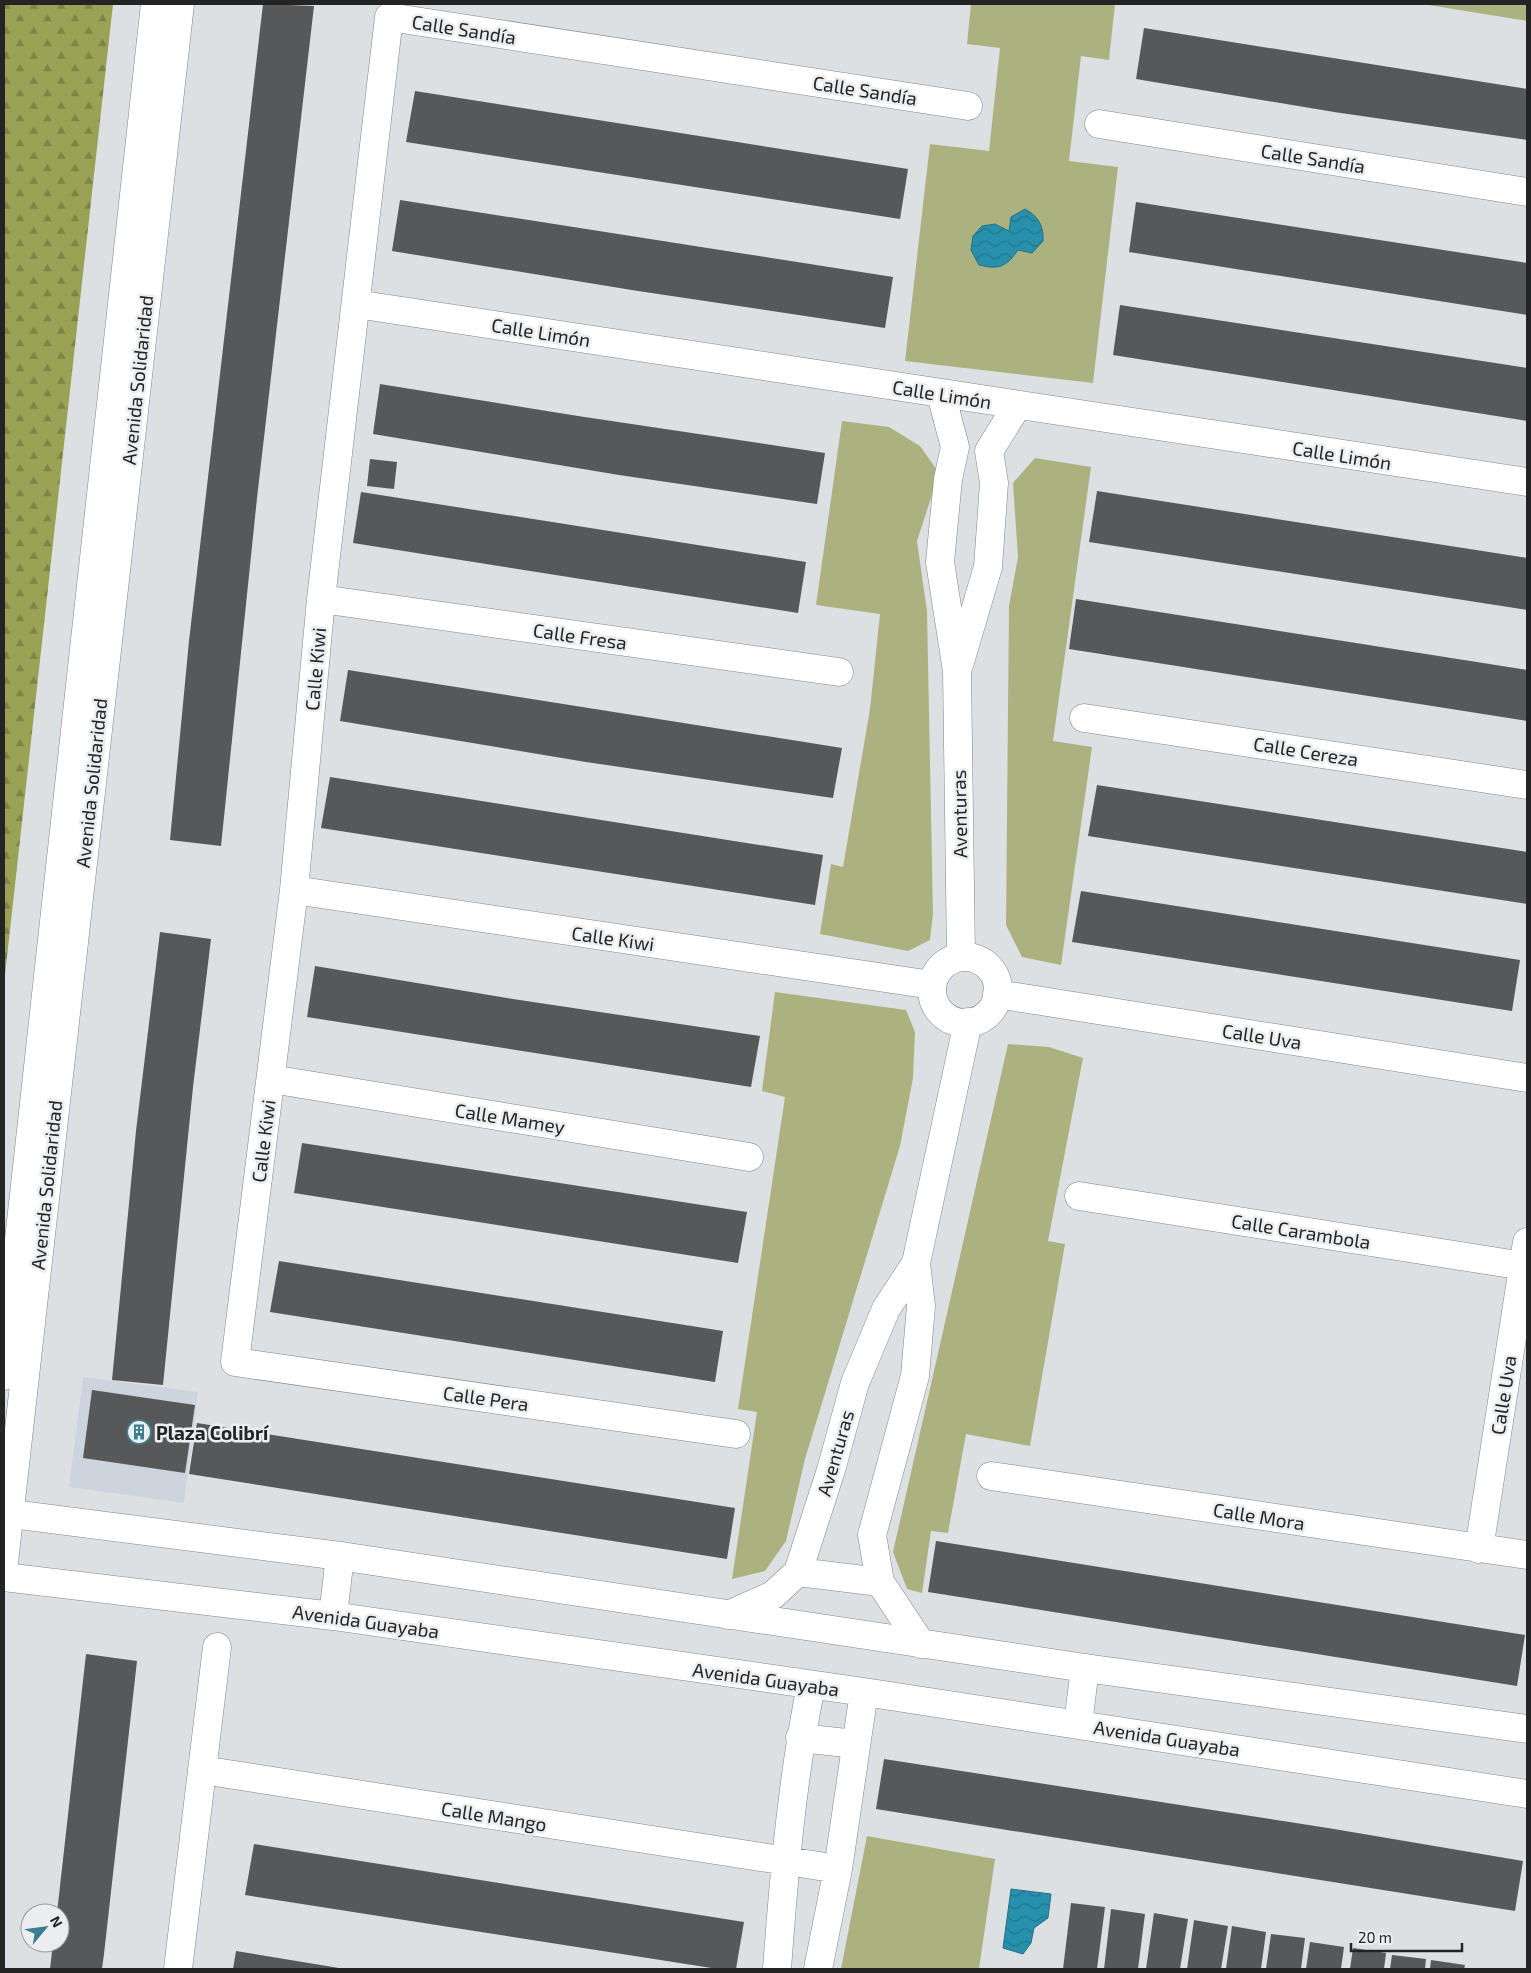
<svg xmlns="http://www.w3.org/2000/svg" width="1531" height="1973" viewBox="0 0 1531 1973" font-family="'Exo 2',sans-serif">
	<style>
		.built { fill: #ced4dd }
		.forest { fill: url(#forest-firs) }
		.park { fill: #abb280 }
		.water { fill: url(#water-waves); stroke: #267084 }
		.building { fill: #56585a }
		.lines { fill: none; stroke-linecap: round; stroke-linejoin: round }
		.minor-casing { stroke: #828487; stroke-width: 29 }
		.major-casing { stroke: #828487; stroke-width: 29 }
		.minor { stroke: #fff; stroke-width: 28 }
		.major { stroke: #fff; stroke-width: 28 }
		.labels { text-anchor: middle; dominant-baseline: central; stroke-width: 5; stroke-linejoin: round; paint-order: stroke }
		.street-label { font-size: 19px; fill: #242425; stroke: #ebedef }
		.poi-label { font-size: 19px; font-weight: bold; fill: #242425; stroke: #ebedef; text-anchor: start }
	</style>
	<defs>
		<pattern id="forest-firs" width="22" height="20" patternUnits="userSpaceOnUse" patternTransform="scale(1.25)"><rect width="22" height="20" fill="#9aa256"/><path d="M5 1l3.5 6h-7zM16 11l3.5 6h-7z" fill="#7d8447"/></pattern>
		<pattern id="water-waves" width="16" height="10" patternUnits="userSpaceOnUse" patternTransform="scale(1.25)"><rect width="16" height="10" fill="#2791ad"/><path d="M0 5q4-4 8 0t8 0" fill="none" stroke="#21768d"/></pattern>
	</defs>
	<rect width="100%" height="100%" fill="#dde0e2"/>
	<path class="built" d="M83,1377l115,15 -14,111 -115,-16z"/>
	<path class="forest" d="M4,4h109l-109,980z"/>
	<path class="park" d="M971,4h144l-6,56 -28,-4 -12,105 49,6 -25,216 -188,-22 25,-217 59,7 11,-103 -33,-4z
		M1422,4h105v17z
		M842,421l47,6 31,19 19,27 -22,68 10,70 6,303 -3,26 -22,11 -88,-17 11,-70 12,3 27,-158 10,-95 -64,-9z
		M1035,458l56,9 -38,274 39,6 -31,218 -39,-8 -16,-32 3,-319 9,-49 -5,-74z
		M775,992l131,18 9,22 -2,46 -13,68 -95,313 -19,82 -21,30 -33,8 25,-167 -19,-3 47,-312 -23,-6z
		M1008,1044l41,3 34,11 -35,183 17,3 -35,202 -64,-12 -18,99 -17,-2 -9,62 -15,-4 -14,-37z
		M867,1836l128,23 -16,110h-138z"/>
	<path class="water" d="M1025,209c13,7 19,17 18,32l-11,12 -14,-3c-12,17 -19,20 -39,15l-8,-15 2,-14 9,-10 13,-2 14,7 2,-14z
		M1011,1889l40,5 -3,24 -14,10 -3,15 -8,11 -20,-6z"/>
	<path class="building" d="M263,4l51,2 -57,492 -36,348 -51,-6 19,-199z
		M1144,28l383,61v51l-193,-28 -198,-33z
		M415,91l493,78 -8,50 -494,-77z
		M400,200l493,77 -8,51 -247,-37 -246,-40z
		M1136,202l391,61v52l-398,-63z
		M1120,305l407,63v53l-414,-66z
		M380,384l198,32 247,37 -8,51 -198,-29 -246,-41z
		M370,459l27,3 -3,27 -27,-3z
		M1097,491l430,67v52l-438,-68z
		M361,492l445,70 -8,51 -445,-70z
		M1076,599l451,71v51l-458,-72z
		M348,670l494,78 -9,50 -247,-36 -246,-41z
		M330,777l493,78 -8,50 -494,-77z
		M1097,785l430,67v52l-439,-68z
		M1081,891l439,69 -8,51 -440,-69z
		M160,932l51,7 -18,148 -30,298 -51,-5 24,-249z
		M315,966l198,33 247,37 -9,51 -444,-70z
		M302,1143l445,69 -9,51 -444,-70z
		M279,1261l444,70 -8,51 -445,-70z
		M92,1390l103,15 -10,68 -102,-15z
		M197,1423l538,85 -8,51 -538,-85z
		M936,1541l589,94 -8,51 -589,-94z
		M86,1654l51,7 -33,293 -2,15h-52l3,-26h7v-30h-3z
		M884,1759l444,69 195,33 -8,50 -639,-102z
		M254,1844l490,78 -8,47h-18l-473,-74z
		M1071,1903l34,4 -8,62h-34z
		M1111,1909l34,5 -7,55h-34z
		M1154,1913l34,6 -8,50h-34z
		M1194,1920l34,6 -7,43h-34z
		M1232,1926l34,6 -5,37h-35z
		M1271,1934l34,4 -4,31h-35z
		M1310,1942l34,5 -3,22h-35z
		M1353,1948l33,5 -2,16h-34z
		M236,1951l103,17v1h-106z
		M1392,1955l34,4 -1,10h-35z
		M1431,1960l34,5 -1,4h-34z"/>
	<g class="lines">
		<g class="minor-casing">
			<path id="minor" d="M1099,124l428,68
				M356,304l1171,178
				M941,394l14,53 -7,32 -8,83 17,109 4,286
				M321,599l518,73
				M959,665l29,-98 6,-84 -5,-32 28,-45
				M1084,718l443,67
				M294,890l638,95
				M932 990a33 33 0 1 1 66 0a33 33 0 1 1-66 0Z
				M997,994l530,84
				M271,1079l478,78
				M1079,1196l445,70
				M736,1434l-501,-72 59,-472 27,-291 68,-582 579,89
				M991,1476l536,79
				M4,1513l336,43 745,112 442,61
				M1479,1549l48,-307
				M798,1572l82,10
				M4,1577l329,39 531,76 663,102
				M728,1615l45,-20 25,-23 33,-102 24,-87 31,-74 30,-46
				M333,1616l7,-60
				M921,1644l-41,-62 -8,-47 43,-159 6,-70 -5,-43 52,-241
				M1078,1724l7,-56
				M800,1738l56,6
				M202,1770l636,99
				M178,1969l39,-322
				M777,1969c7,-95 15,-190 34,-283
				M818,1969l20,-100 26,-177"/>
		</g>
		<g class="major-casing">
			<path id="major" d="M4,1376l151,-1372
				M4,1562l176,-1558"/>
		</g>
		<use href="#minor" class="minor"/>
		<use href="#major" class="major"/>
	</g>
	<defs>
		<g id="building-ring" transform="scale(1.25)"><circle r="9.5" fill="#ebedef" stroke="#3c7e8f" stroke-width="1.5"/><path d="M-4-6H4V6H1V3H-1V6H-4ZM-2.5-4.3h1.7v1.8h-1.7ZM.8-4.3h1.7v1.8H.8ZM-2.5-1h1.7V.8h-1.7ZM.8-1h1.7V.8H.8Z" fill="#3c7e8f"/></g>
	</defs>
	<g fill-rule="evenodd">
		<use href="#building-ring" x="139" y="1432"/>
	</g>
	<g class="labels">
		<g class="street-label">
			<text transform="translate(464 29) rotate(9)">Calle Sandía</text>
			<text transform="translate(865 90) rotate(9)">Calle Sandía</text>
			<text transform="translate(1313 158) rotate(9)">Calle Sandía</text>
			<text transform="translate(541 332) rotate(9)">Calle Limón</text>
			<text transform="translate(137 380) rotate(-84)">Avenida Solidaridad</text>
			<text transform="translate(942 394) rotate(9)">Calle Limón</text>
			<text transform="translate(1342 455) rotate(9)">Calle Limón</text>
			<text transform="translate(580 636) rotate(8)">Calle Fresa</text>
			<text transform="translate(315 669) rotate(-85)">Calle Kiwi</text>
			<text transform="translate(1306 751) rotate(9)">Calle Cereza</text>
			<text transform="translate(91 783) rotate(-84)">Avenida Solidaridad</text>
			<text transform="translate(959 814) rotate(-91)">Aventuras</text>
			<text transform="translate(613 938) rotate(8)">Calle Kiwi</text>
			<text transform="translate(1262 1036) rotate(9)">Calle Uva</text>
			<text transform="translate(510 1118) rotate(9)">Calle Mamey</text>
			<text transform="translate(263 1141) rotate(-83)">Calle Kiwi</text>
			<text transform="translate(46 1185) rotate(-84)">Avenida Solidaridad</text>
			<text transform="translate(1301 1231) rotate(9)">Calle Carambola</text>
			<text transform="translate(1503 1395) rotate(-81)">Calle Uva</text>
			<text transform="translate(486 1398) rotate(8)">Calle Pera</text>
			<text transform="translate(835 1453) rotate(-74)">Aventuras</text>
			<text transform="translate(1259 1516) rotate(9)">Calle Mora</text>
			<text transform="translate(366 1621) rotate(8)">Avenida Guayaba</text>
			<text transform="translate(766 1679) rotate(8)">Avenida Guayaba</text>
			<text transform="translate(1167 1738) rotate(9)">Avenida Guayaba</text>
			<text transform="translate(494 1816) rotate(9)">Calle Mango</text>
		</g>
		<g class="poi-label">
			<text x="156" y="1432">Plaza Colibrí</text>
		</g>
	</g>
	<rect width="1531" height="1973" fill="none" stroke="#242425" stroke-width="10"/>
	<g transform="translate(45 1928) rotate(61)"><circle r="24" fill="#ebedef" stroke="#9b9d9e"/>
	<path d="M0-4L9 19L0 12L-9 19Z" fill="#3c7e8f"/>
	<text y="-8" font-size="14" font-weight="bold" text-anchor="middle" fill="#242425">N</text>
	</g>
	<path d="M1351 1943v8h111v-8" fill="none" stroke="#242425" stroke-width="2.5"/>
	<text x="1358" y="1943" font-size="15" fill="#242425" stroke="#ebedef" stroke-width="4" paint-order="stroke">20 m</text>
</svg>
